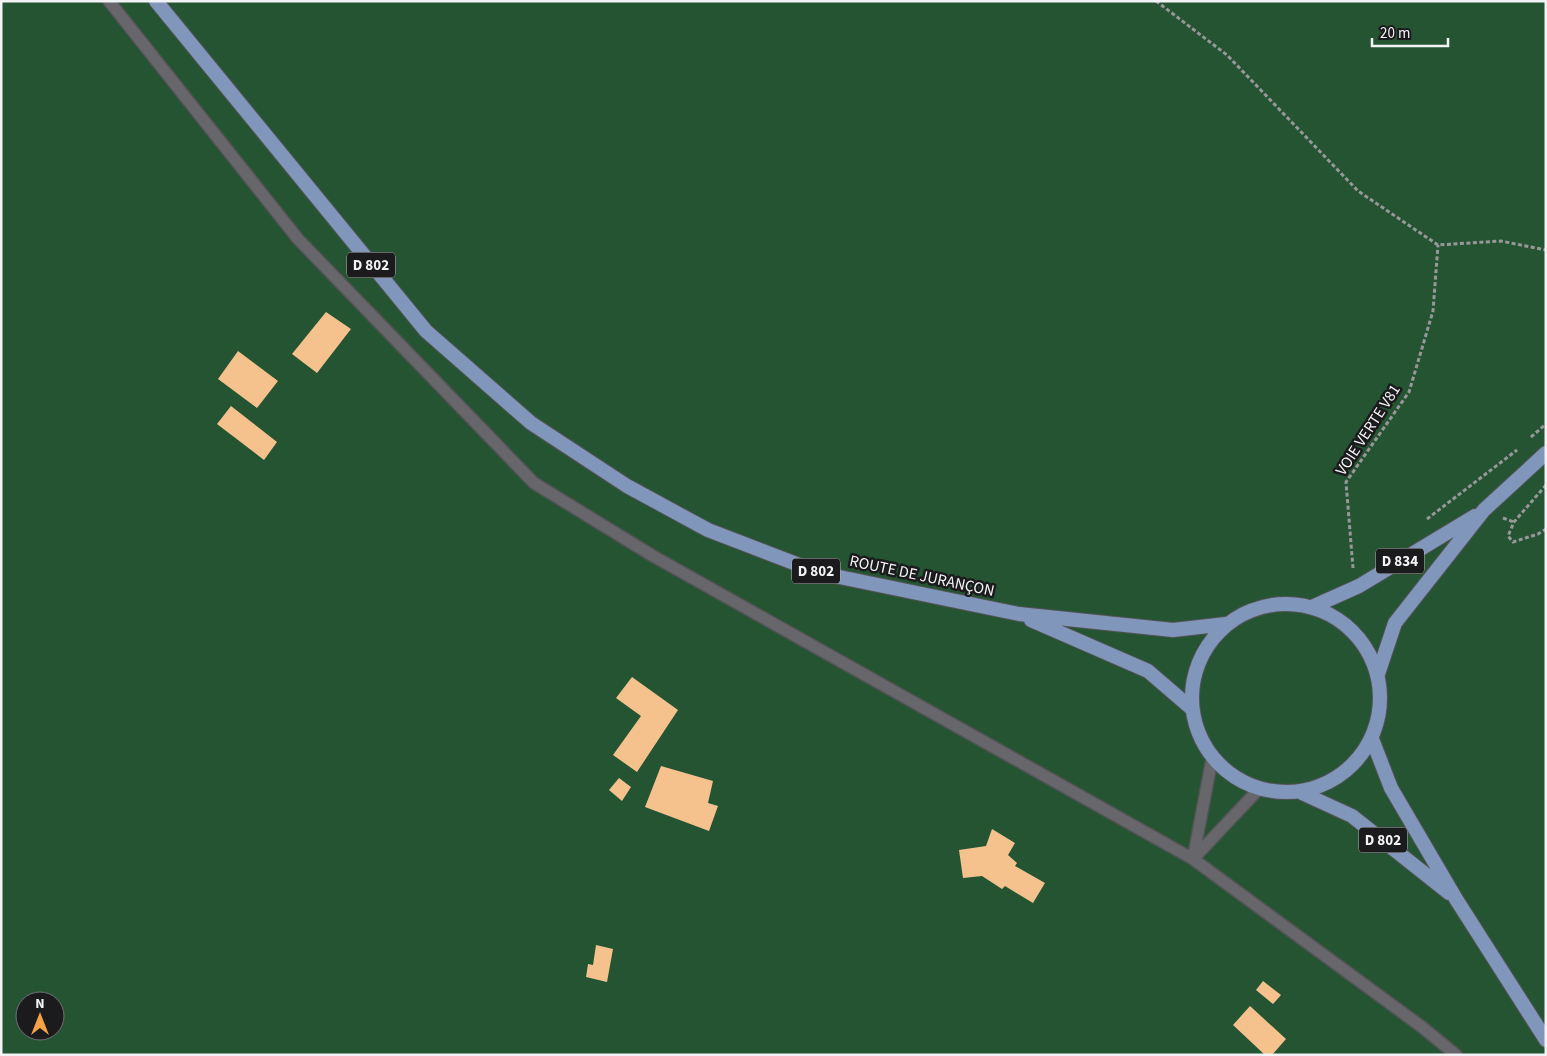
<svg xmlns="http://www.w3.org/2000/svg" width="1547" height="1056" viewBox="0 0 1547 1056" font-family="'Source Sans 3',sans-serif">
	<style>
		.green { fill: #255433; fill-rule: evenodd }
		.building { fill: #f5c28e }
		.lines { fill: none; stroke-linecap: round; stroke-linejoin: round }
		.service-casing { stroke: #535356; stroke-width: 14 }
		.primary-casing { stroke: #535356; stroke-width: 16 }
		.path { stroke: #98989a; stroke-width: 3; stroke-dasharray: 4 2.5; stroke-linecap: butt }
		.service { stroke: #67676b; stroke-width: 11 }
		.primary { stroke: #8196bb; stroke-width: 14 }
		.labels { text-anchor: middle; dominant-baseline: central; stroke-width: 5; stroke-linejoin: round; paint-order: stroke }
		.shield { fill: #1b1b1d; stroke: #b2b2b4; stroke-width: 1 }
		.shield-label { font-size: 15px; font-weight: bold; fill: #f3f3f5 }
		.street-label { font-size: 16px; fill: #f3f3f5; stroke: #1b1b1d }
	</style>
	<rect width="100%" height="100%" fill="#343437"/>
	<path class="green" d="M1,1h1545v1054h-1545zM25,1001h30v30h-30z"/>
	<path class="building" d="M326,312l25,17 -34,44 -25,-19z
		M238,351l40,30 -21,27 -39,-29z
		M231,406l46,36 -13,18 -47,-36z
		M632,677l46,33 -41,62 -24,-17 28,-39 -25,-18z
		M661,766l52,15 -5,22 10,3 -9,25 -64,-24z
		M619,778l12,9 -9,14 -13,-11z
		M992,829l23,14 -7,12 9,8 -2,3 30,17 -12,20 -28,-17 -3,3 -20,-13 -19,2 -4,-28 27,-4z
		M596,945l17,4 -6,33 -21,-5 2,-13 5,1z
		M1263,981l18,14 -8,9 -17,-14z
		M1250,1006l36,33 -14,16h-7l-32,-30z"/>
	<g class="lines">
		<g class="service-casing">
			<path id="service" d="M109,1l189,238 236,244 119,73 540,303 229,168 34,28
				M1193,859l19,-100
				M1193,859l65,-69"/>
		</g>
		<g class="primary-casing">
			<path id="primary" d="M156,1l270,330 105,92 96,63 81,44 112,43 199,41 154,16 53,-6
				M1192 698a94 94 0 1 1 188 0a94 94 0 1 1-188 0Z
				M1312,607l47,-21 116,-70
				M1031,620l117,51 43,37
				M1378,674l17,-51 89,-113 62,-57
				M1372,739l19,49 65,111 90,141
				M1302,793l50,23 97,77"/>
		</g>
		<path class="path" d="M1156,1l71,54 131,136 80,54 63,-4 45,9
			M1531,437l15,-13
			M1546,485l-32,37 -6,14 5,6 25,-8 8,-5
			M1503,518l11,4
			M1427,519l90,-69
			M1353,568l-7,-86 63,-90 24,-81 5,-66"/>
		<use href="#service" class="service"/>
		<use href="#primary" class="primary"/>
	</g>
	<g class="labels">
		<g class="shield">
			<rect x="347" y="252.5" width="48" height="25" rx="4"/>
			<rect x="1376" y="548.5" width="48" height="25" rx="4"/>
			<rect x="792" y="558.5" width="48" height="25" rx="4"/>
			<rect x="1359" y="827.5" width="48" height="25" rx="4"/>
		</g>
		<g class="shield-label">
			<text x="371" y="265">D 802</text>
			<text x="1400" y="561">D 834</text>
			<text x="816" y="571">D 802</text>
			<text x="1383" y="840">D 802</text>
		</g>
		<g class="street-label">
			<text transform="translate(1368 430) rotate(-57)">VOIE VERTE V81</text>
			<text transform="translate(922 576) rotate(12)">ROUTE DE JURANÇON</text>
		</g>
	</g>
	<rect width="1547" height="1056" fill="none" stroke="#f3f3f5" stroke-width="5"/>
	<g transform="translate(40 1016)"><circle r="24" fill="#1b1b1d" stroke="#717173"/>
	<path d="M0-4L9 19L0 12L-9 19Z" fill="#f7a148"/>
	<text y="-8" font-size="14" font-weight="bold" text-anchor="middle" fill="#f3f3f5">N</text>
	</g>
	<path d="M1372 38v8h76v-8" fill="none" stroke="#f3f3f5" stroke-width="2.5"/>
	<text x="1380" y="38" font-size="15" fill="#f3f3f5" stroke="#1b1b1d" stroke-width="4" paint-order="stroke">20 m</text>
</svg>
